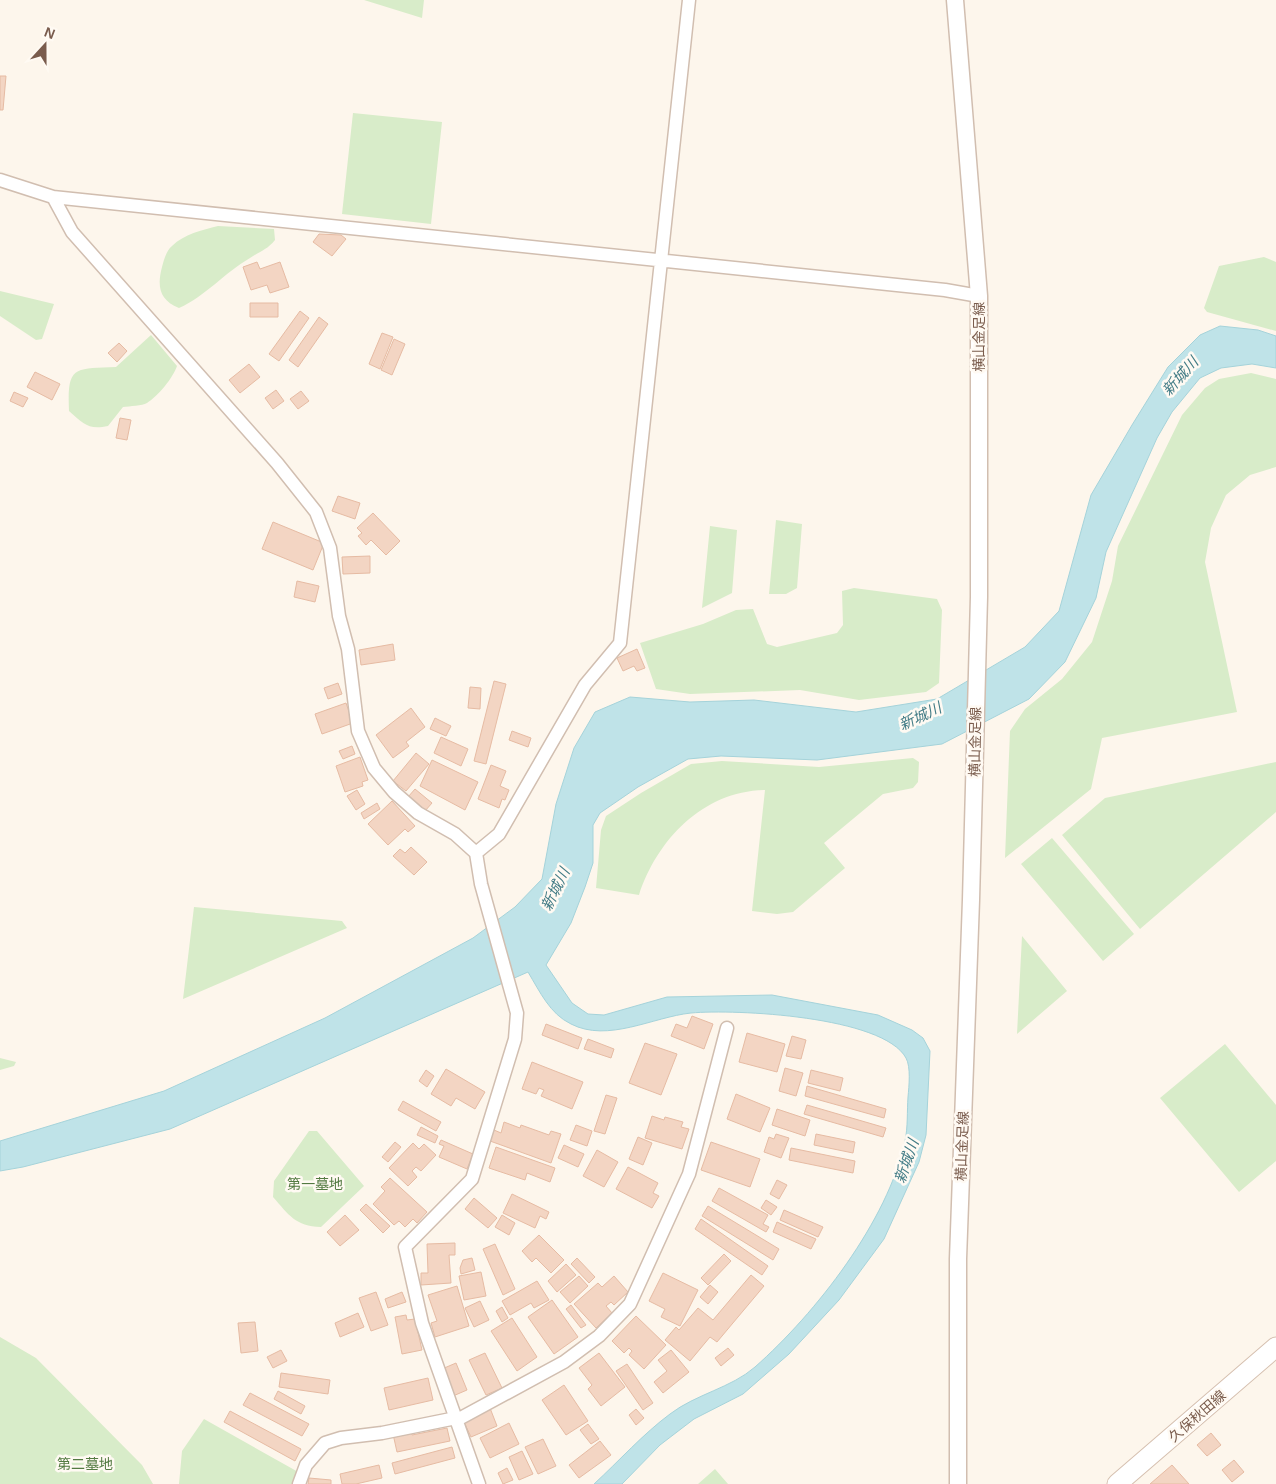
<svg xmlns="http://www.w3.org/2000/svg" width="1276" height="1484" viewBox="0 0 1276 1484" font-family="Helvetica,'Noto Sans JP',sans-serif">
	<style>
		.green { fill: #d8ecc9 }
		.water { fill: #bfe3e8; stroke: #a5d3da }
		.building { fill: #f3d5c3; stroke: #e6bba3 }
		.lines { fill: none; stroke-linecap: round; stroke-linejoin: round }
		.minor-casing { stroke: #d1beb0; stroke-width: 15 }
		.tertiary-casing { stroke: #d1beb0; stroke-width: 19 }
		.secondary-casing { stroke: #d6c0b0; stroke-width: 21 }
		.minor { stroke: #fff; stroke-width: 12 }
		.tertiary { stroke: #fff; stroke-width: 16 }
		.secondary { stroke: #fff; stroke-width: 19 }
		.labels { text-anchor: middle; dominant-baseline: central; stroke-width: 5; stroke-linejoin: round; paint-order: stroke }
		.street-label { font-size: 14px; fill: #7a5c4d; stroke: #fffaf3 }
		.park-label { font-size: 14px; fill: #537a41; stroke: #fffaf3 }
		.water-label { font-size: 15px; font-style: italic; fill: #437c86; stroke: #fffaf3 }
	</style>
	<rect width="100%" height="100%" fill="#fdf6ec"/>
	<path class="green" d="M364,0h60l-2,18z
		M353,113l89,9 -11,102 -89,-10z
		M218,226l56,3 1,11c-8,10 -15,11 -25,18 -26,15 -44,38 -71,50 -20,-8 -22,-22 -17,-41 2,-7 4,-16 10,-21 12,-12 30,-16 46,-20z
		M1264,257l12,5v69l-69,-19 -3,-4 15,-42z
		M0,291l54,13 -12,35 -6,1 -36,-24z
		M151,335l26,31c-4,12 -19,30 -30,37 -5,3 -17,3 -24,4l-15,19c-20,4 -24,-2 -39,-15 -2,-46 5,-42 47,-44z
		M1251,373l25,6v88l-26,8 -24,20 -15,33 -6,34 32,150 -135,26 -11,51 -86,69 5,-127 15,-22 37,-30 30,-37 20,-61 6,-35 64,-131 23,-27 14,-9z
		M776,520l26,4 -5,64 -11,6h-17z
		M710,526l27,4 -5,63 -30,15z
		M854,588l83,11 5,11 -3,73 -13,9 -67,8 -59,-10 -110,4 -34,-5 -16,-46 63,-19 33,-14 17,-1 14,35 10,3 60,-14 6,-8 -1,-34z
		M913,758l6,4 -1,20 -5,6 -30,6 -59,49 21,25 -52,44 -16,2 -25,-3 13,-121c-62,1 -108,50 -126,105l-43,-7 5,-58 5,-14 35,-23 50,-29 31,-3 97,6z
		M1276,762v50l-136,117 -78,-94 43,-37z
		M1052,838l82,96 -31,27 -82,-97z
		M194,907l148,14 5,7 -164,71z
		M1022,936l45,55 -50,43z
		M1225,1044l51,61v56l-37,31 -79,-94z
		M0,1058l16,4 -2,4 -14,4z
		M309,1131h8l47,55 -43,41c-26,-1 -32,-12 -48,-30l1,-16z
		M0,1337l36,21 106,107 11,19h-153z
		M204,1419l96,54 -5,11h-116l3,-33z
		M715,1469l13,15h-30z"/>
	<path class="water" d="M1220,326l38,4 18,6v32l-24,-4 -31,4 -21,10 -28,34 -15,26 -51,114 -10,46 -31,64 -36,37 -87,45 -125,16 -96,-4 -33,3 -50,28 -38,26 -7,12v38l-8,24 -14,36 -25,42 26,38 16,11 16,1 63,-18 105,-2 106,20 34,15 11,8 7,13 -4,84 -7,27 -35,77 -45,61 -50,54 -46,40 -49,25 -34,26 -38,39h-28c25,-23 49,-50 76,-70 26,-20 61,-26 85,-47 61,-54 133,-146 150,-226 3,-14 2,-30 3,-44 1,-11 3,-30 -2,-39 -23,-42 -171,-49 -215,-45 -38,4 -83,30 -120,11 -21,-10 -31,-32 -43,-52l-358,157 -147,38 -23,4v-30l164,-50 161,-73 148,-80 42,-31 27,-28 14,-75 18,-56 21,-36 35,-15 60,5 64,-2 102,12 81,-13 88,-52 34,-36 32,-116 41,-70 36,-58 32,-32z"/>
	<path class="building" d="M0,76h6l-3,34h-3z
		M319,234l22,1 5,4 -14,17 -19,-14z
		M257,262l3,7 20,-7 9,25 -19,6 -3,-8 -16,5 -8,-23z
		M250,303h28v14h-28z
		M300,311l9,7 -30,43 -10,-7z
		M319,317l9,7 -30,43 -9,-7z
		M382,333l11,4 -13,32 -11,-5z
		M394,339l11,5 -13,31 -11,-5z
		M119,343l8,8 -10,11 -9,-9z
		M249,364l11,13 -20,16 -11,-13z
		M35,372l25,12 -8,16 -25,-13z
		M276,390l8,11 -11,8 -8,-11z
		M301,391l8,10 -11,8 -8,-10z
		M14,392l14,6 -5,9 -13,-6z
		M120,418l11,2 -4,20 -11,-2z
		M338,496l22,7 -5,16 -23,-8z
		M373,513l27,28 -14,14 -15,-15 -5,5 -8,-9 4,-3 -5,-5z
		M273,522l51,21 -11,27 -51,-21z
		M370,556v17l-27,1 -1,-17z
		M297,581l22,5 -4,16 -21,-5z
		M393,644l2,16 -34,5 -2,-15z
		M637,649l8,19 -8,3 -3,-5 -11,5 -6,-13z
		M494,681l12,3 -20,80 -12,-3z
		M338,683l4,11 -14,5 -4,-11z
		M470,687l11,1 -1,21 -12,-1z
		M346,703l7,20 -31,11 -7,-20z
		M411,708l14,19 -19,15 3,4 -16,12 -17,-23z
		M435,718l16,8 -5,10 -16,-7z
		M512,731l19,7 -3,9 -19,-7z
		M441,737l27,12 -7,17 -27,-13z
		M352,746l3,8 -12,5 -4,-8z
		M416,753l13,11 -23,27 -13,-10z
		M360,757l8,23 -6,2 1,4 -18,6 -9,-26z
		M432,760l46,22 -13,28 -45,-24z
		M491,765l15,6 -6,15 9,4 -4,10 -3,-1 -3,9 -21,-9z
		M415,789l17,14 -7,8 -17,-14z
		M357,790l8,14 -9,6 -9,-14z
		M392,801l23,25 -7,6 -3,-3 -17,16 -20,-21z
		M377,803l3,6 -16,10 -3,-6z
		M411,847l16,15 -13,13 -21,-19 7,-7 5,4z
		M692,1016l21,8 -9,25 -33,-13 5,-12 11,4z
		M546,1024l36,14 -4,11 -36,-14z
		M747,1033l38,11 -8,28 -38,-10z
		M792,1036l14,4 -5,19 -15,-3z
		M588,1039l26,10 -3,9 -27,-9z
		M645,1043l32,11 -16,41 -32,-12z
		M532,1062l51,20 -11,27 -31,-13 3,-6 -5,-2 -3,6 -14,-5z
		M785,1068l18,5 -7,23 -17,-5z
		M446,1069l39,23 -10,17 -19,-11 -5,8 -20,-12z
		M426,1070l8,6 -7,11 -8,-6z
		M811,1070l32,8 -3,13 -32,-8z
		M807,1086l79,23 -2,9 -79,-22z
		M736,1094l34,14 -10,24 -33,-13z
		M606,1095l11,3 -12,36 -11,-3z
		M403,1101l38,21 -5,9 -38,-21z
		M807,1105l79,23 -3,9 -79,-23z
		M777,1109l33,11 -5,16 -33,-11z
		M652,1116l12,4 1,-3 18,5 -2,5 8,2 -7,20 -37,-11z
		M504,1122l16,6 1,-3 28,10 2,-4 10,3 -10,29 -61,-22 4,-11 7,3z
		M576,1125l16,6 -5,15 -17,-6z
		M421,1127l17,9 -3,7 -18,-8z
		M776,1134l13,4 -8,20 -17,-6 5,-15 5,2z
		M816,1134l39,8 -2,11 -39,-8z
		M638,1137l14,6 -9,22 -14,-6z
		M441,1140l32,14 -6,15 -28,-12 5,-11 -5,-2z
		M395,1142l6,5 -13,15 -6,-5z
		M711,1142l49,17 -10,28 -49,-17z
		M413,1143l6,6 5,-5 12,11 -15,16 -5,-4 -4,4 5,6 -9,9 -19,-18z
		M564,1145l20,9 -6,13 -20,-9z
		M496,1147l59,21 -5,14 -23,-9 -2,7 -36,-12z
		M791,1148l64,13 -2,12 -64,-13z
		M597,1150l21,12 -14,25 -21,-11z
		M628,1167l30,16 -5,10 6,3 -7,12 -36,-19z
		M390,1178l37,34 -10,11 -4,-4 -8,8 -6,-6 -5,4 -21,-21 12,-13 -4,-4z
		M777,1180l10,5 -8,14 -9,-5z
		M719,1188l49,27 -5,9 6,3 -3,5 -54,-31z
		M512,1194l37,18 -3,7 -6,-3 -5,12 -32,-15z
		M474,1198l23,20 -9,10 -23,-19z
		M766,1200l11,7 -6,8 -10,-7z
		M366,1204l24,22 -7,7 -23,-23z
		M708,1206l71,43 -6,11 -71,-44z
		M784,1210l39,17 -5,10 -38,-17z
		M345,1215l14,15 -19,16 -13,-14z
		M502,1215l13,8 -6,12 -14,-8z
		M701,1219l67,47 -6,9 -67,-46z
		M777,1222l39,17 -5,10 -38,-17z
		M539,1235l25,25 -13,13 -15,-15 -4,4 -10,-11z
		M455,1243v12h-6l2,28 -30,2v-12h7l-1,-29z
		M495,1244l20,45 -12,6 -20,-46z
		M724,1254l7,7 -23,24 -7,-7z
		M472,1258l3,12 -14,4 -1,-6 3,-8z
		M577,1258l18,19 -6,6 -18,-19z
		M566,1264l10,11 -19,17 -9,-11z
		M481,1272l5,24 -22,4 -5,-24z
		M663,1273l35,17 -18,36 -19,-9 4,-8 -16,-8z
		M751,1275l13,11 -47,56 -7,-5 -20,24 -25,-21 11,-13 3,3 19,-22 15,12z
		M579,1276l9,10 -18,17 -10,-11z
		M614,1276l14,16 -14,13 -3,-3 -5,4 6,7 -16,15 -22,-24 24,-21 4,4z
		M537,1281l12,19 -15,8 -3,-5 -21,12 -8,-14z
		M710,1285l8,7 -10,12 -8,-7z
		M457,1286l12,40 -34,11 -4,-14 6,-2 -9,-26z
		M376,1292l12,33 -17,6 -12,-33z
		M402,1292l4,10 -18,6 -3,-9z
		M552,1300l26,37 -24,17 -26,-37z
		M480,1301l9,19 -15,7 -9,-19z
		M571,1305l15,20 -5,3 -15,-19z
		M502,1307l6,11 -6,4 -6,-11z
		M358,1313l6,14 -24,10 -5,-14z
		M406,1315l1,5 8,-1 7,31 -20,4 -7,-37z
		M636,1316l30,29 -22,24 -15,-14 3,-4 -3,-3 -5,5 -12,-12z
		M512,1318l25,39 -20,14 -26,-40z
		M255,1322l3,29 -17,2 -3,-30z
		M728,1348l6,7 -13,11 -6,-8z
		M281,1350l6,11 -14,7 -6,-11z
		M671,1350l18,22 -26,21 -9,-11 13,-11 -9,-11z
		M485,1353l17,35 -16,7 -17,-35z
		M599,1353l26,34 -24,19 -13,-17 4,-4 -13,-17z
		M456,1363l11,27 -14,6 -11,-27z
		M627,1364l26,39 -10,7 -27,-39z
		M281,1373l49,7 -2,14 -49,-7z
		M428,1378l5,22 -44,10 -5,-22z
		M564,1385l24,36 -22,14 -24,-35z
		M278,1391l27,15 -4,8 -27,-15z
		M250,1393l59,31 -7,12 -59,-31z
		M490,1408l7,18 -26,11 -8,-17z
		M636,1409l8,9 -8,7 -7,-10z
		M230,1411l71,38 -6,12 -71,-39z
		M509,1423l10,21 -29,14 -10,-20z
		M588,1424l11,15 -8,5 -11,-14z
		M447,1428l3,13 -53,11 -4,-18 17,-4 2,5z
		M1211,1433l10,12 -14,11 -10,-11z
		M543,1439l13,27 -18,8 -13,-27z
		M600,1441l11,14 -32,23 -10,-13z
		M452,1447l3,11 -60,16 -3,-11z
		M522,1451l11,23 -14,6 -10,-23z
		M1234,1460l10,12 -12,10 -10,-12z
		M379,1465l3,13 -26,6h-14l-2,-10z
		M1172,1465l17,19h-39z
		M507,1468l6,12 -10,4 -5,-11z
		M309,1478l22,2v4h-23z"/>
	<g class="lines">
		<g class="minor-casing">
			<path id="minor" d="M0,180l53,17 892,93 34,6
				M53,197l19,35 205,231 39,49 14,36 9,68 9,33 10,82 16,37 20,24 24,21 37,21 21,19 5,31 36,129 -2,26 -43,140 -67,68 17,76 57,161
				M476,853l23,-19 86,-149 35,-42 69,-643
				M457,1420l107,-58 35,-26 31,-32 59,-130 38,-146
				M299,1484l7,-19 19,-22 16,-5 41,-5 74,-15"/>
		</g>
		<g class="tertiary-casing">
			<path id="tertiary" d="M955,0l24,296v301l-8,303 -13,359v225"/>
		</g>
		<g class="secondary-casing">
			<path id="secondary" d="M1117,1484l159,-137"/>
		</g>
		<use href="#minor" class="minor"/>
		<use href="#tertiary" class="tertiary"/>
		<use href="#secondary" class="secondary"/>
	</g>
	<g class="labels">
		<g class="street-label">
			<text transform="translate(979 337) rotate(-90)">横山金足線</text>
			<text transform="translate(975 742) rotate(-89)">横山金足線</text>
			<text transform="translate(962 1146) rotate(-88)">横山金足線</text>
			<text transform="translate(1197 1416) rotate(-41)">久保秋田線</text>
		</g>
		<g class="park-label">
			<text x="315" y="1184">第一墓地</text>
			<text x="85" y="1464">第二墓地</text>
		</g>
		<g class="water-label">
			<text transform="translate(1180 376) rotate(-48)">新城川</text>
			<text transform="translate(920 716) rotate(-25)">新城川</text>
			<text transform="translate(555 889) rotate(-64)">新城川</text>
			<text transform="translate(906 1161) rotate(-71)">新城川</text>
		</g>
	</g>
	<g transform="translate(45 45) rotate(21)" stroke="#fffaf3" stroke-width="4" paint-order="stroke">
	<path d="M0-4L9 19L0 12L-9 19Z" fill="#7a5c4d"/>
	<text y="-8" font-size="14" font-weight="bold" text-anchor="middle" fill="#7a5c4d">N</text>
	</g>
</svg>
